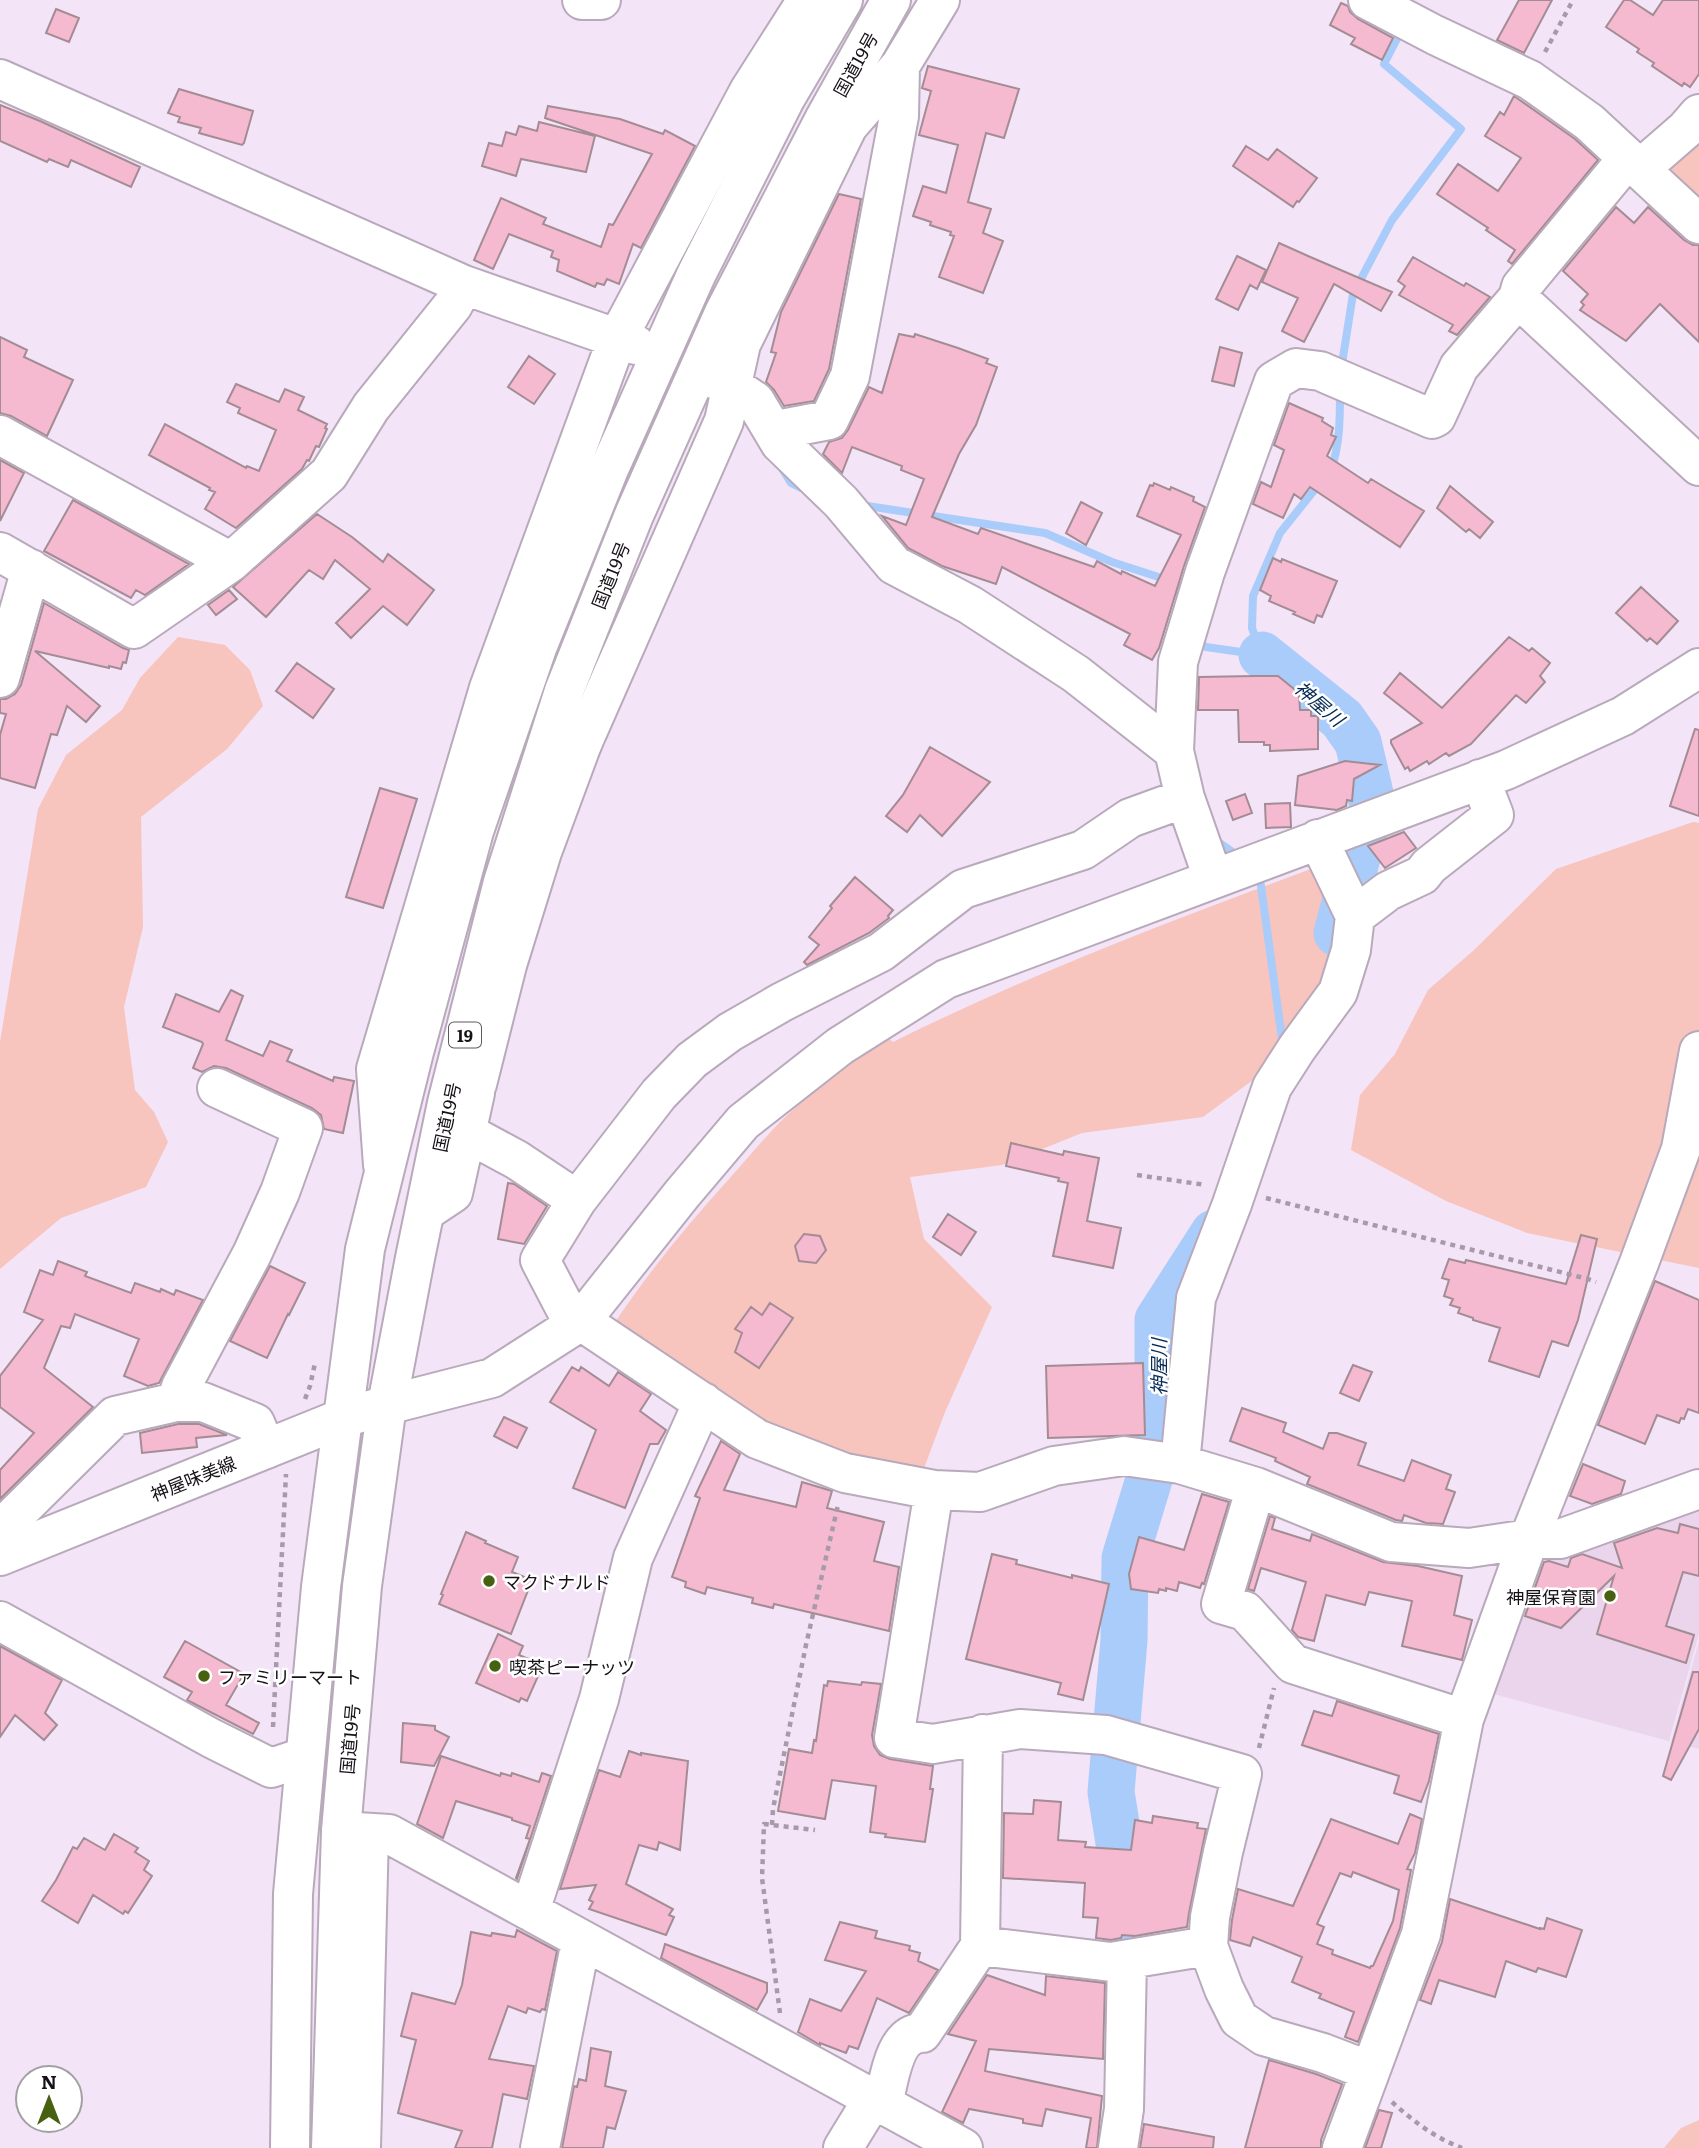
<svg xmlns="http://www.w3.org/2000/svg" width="1699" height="2148" viewBox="0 0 1699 2148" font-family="Literata,'Noto Sans JP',serif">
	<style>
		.built { fill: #ead5ed }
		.green { fill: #f7c4be }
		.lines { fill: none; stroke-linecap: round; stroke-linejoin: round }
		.stream { stroke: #a9ccfa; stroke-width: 8 }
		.river { stroke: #a9ccfa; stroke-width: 47 }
		.building { fill: #f5b9d0; stroke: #a38c94; stroke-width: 2; fill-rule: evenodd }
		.minor-casing { stroke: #b8a9bb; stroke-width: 42 }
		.major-casing { stroke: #b8a9bb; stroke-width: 42 }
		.highway-casing { stroke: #b8a9bb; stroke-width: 42 }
		.path { stroke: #a79baa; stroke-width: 4.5; stroke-dasharray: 5 5; stroke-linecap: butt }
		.minor { stroke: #fff; stroke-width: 38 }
		.major { stroke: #fff; stroke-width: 38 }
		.highway { stroke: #fff; stroke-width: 38 }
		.poi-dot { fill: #486111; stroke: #fff; stroke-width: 2.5 }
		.labels { text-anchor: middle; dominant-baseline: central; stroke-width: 5; stroke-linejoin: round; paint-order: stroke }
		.shield { fill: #fff; stroke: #5d595d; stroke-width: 2 }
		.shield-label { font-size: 16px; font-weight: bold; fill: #171218 }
		.street-label { font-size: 18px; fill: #171218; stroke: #fff }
		.poi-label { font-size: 18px; fill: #171218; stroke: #fff; text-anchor: start }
		.water-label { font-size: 19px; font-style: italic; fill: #072b54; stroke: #fff }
	</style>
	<rect width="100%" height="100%" fill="#f4e4f7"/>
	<path class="built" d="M1699,1505v129l-30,107 -183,-49 49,-134z
		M1699,1641v108l-28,-7z"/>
	<path class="green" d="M1699,122v92l-45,-49z
		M178,637l47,8 25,25 13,36 -36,43 -86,68 2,110 -19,80 11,83 19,22 14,30 -22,45 -85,31 -61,51v-227l38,-233 28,-54 56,-45 18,-32z
		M1693,822l6,1v445l-172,-35 -81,-32 -95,-51 9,-55 35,-41 33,-64 46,-40 82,-81z
		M1349,855l15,24 -22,64 -8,43 -65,82 -66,49 -121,16 -80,32 -92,12 14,62 68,68 -47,105 -22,59 -116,-22 -194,-124c35,-52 74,-100 116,-146 17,-19 33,-38 50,-56 33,-32 70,-61 109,-85l5,4c147,-73 301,-130 456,-187z
		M1699,2120v28h-35l17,-20z"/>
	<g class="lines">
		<path class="stream" d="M1341,370l12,-76 39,-74 69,-91 -77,-65 17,-33
			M783,470l8,13 10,5
			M1331,470c9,-26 9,-51 9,-80
			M861,505l184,28 67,29 62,20 7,13
			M1195,640l11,7 56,8 -10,-27 1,-32 27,-63 40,-50
			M1214,839l20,14
			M1260,879l23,167"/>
		<path class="river" d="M1262,655l80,64 16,23 14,60
			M1337,933l26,-98
			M1128,1940l-12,-51 4,-40 -9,-57 13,-152 1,-82 33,-108v-130l56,-87"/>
	</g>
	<path class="building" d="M1519,0h33l-28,53 -27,-13z
		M1624,0h6l23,15 10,-15h36v74l-9,13 -6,-4 -2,3 -30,-20 2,-3 -17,-11 2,-3 -33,-22z
		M1341,3l7,3 2,6 8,7 35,19 -11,22 -31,-16 4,-6 -25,-13z
		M56,9l23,9 -10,24 -23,-9z
		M928,66l91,23 -15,49 -18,-5 -18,69 23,7 -8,24 20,8 -20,52 -44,-16 15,-41 -4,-1 1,-3 -21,-7 1,-3 -18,-6 10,-30 23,7 12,-48 -39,-10 12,-44 -9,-3z
		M179,89l74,22 -9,32 -2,2 -43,-12 2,-5 -23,-6 2,-5 -12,-4z
		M1514,96l61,43 23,21 -86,104 -4,-3 7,-11 -29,-20 2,-2 -51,-34 21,-30 40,27 23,-33 -36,-22 15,-24 4,3z
		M0,105l40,16 100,46 -9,20 -60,-27 -3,7 -19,-8 -2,3 -47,-21z
		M548,106l72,13 43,15 2,-4 30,16 -54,102 -8,-4 -14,40 -12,-5 -3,6 -7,-2 -2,4 -38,-16 2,-11 -8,-3 2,-6 -44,-17 -16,35 -19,-9 27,-62 45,20 -3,6 58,23 8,-23 4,1 39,-71 -107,-36z
		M539,122l56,14 -9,36 -65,-13 -5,17 -34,-10 7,-23 13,3 4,-14 10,3 3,-9 18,5z
		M1246,146l22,14 9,-11 40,29 -18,24 -2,-1 -4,6 -60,-41z
		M839,194l22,5 -32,170 -15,32 -30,5 -10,-16 -8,-8 10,-29 -5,-1 10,-40z
		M1616,207l18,16 14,-16 36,33 9,5h6v97l-39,-38 -34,37 -46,-31 4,-5 -3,-3 7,-8 -25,-23z
		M1279,243l29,13 84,36 -11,19 -47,-27 -30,58 -22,-11 16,-33 -36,-16z
		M1237,256l29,14 -9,19 -7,-4 -12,25 -22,-11z
		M1413,257l51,29 2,-3 24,14 -33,38 -8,-4 4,-6 -54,-30 6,-9 -7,-5z
		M899,334l15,3 1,-3 43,14 30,11 -2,4 11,4 -21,58 -17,29 -27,63 46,17 3,-6 113,39 3,-6 24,13 1,-3 33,15 26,-51 -44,-19 13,-31 3,1 1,-3 16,7 1,-3 23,10 -1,4 12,6 -21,59 -25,82 -7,12 -28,-15 6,-11 -128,-67 -6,17 -54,-18 -34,-18 -26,-32 24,9 18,-46 -23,-9 1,-4 -50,-19 -10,26 -19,-19 6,-12 13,-4 6,-8 21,-43 13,6z
		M0,337l27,13 -3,7 49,23 -26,56 -36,-20 -11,-3z
		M1220,347l22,6 -8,33 -22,-5z
		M529,356l26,18 -21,30 -26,-17z
		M236,384l43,18 6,-13 19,8 -6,13 29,14 -2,4 2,1 -8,18 -3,-1 -7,15 -2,-1 -5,9 -66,59 -31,-19 10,-17 -6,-2 1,-2 -61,-33 16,-31 81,44 1,-2 12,5 17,-41 -38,-17 2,-5 -13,-6z
		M1289,403l34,15 -1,3 11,7 -2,7 5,2 -9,19 41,27 3,-4 53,32 -24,36 -90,-60 -9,12 -7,-5 -11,24 -30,-14 8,-22 10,5 13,-37 -10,-5z
		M0,460l24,13 -24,48z
		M1450,486l43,36 -13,16 -11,-9 -3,3 -29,-24z
		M73,500l116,64 -44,31 -9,-5 -5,8 -87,-47z
		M1081,502l21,11 -16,32 -20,-12z
		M317,514l35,23 31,25 5,-8 46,36 -27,35 -24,-19 -32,32 -15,-15 34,-34 -35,-29 -12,19 -14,-9 -43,47 -33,-30z
		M1273,558l8,4 1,-3 55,22 -15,36 -5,-2 -3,8 -21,-9 2,-2 -26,-11 2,-5 -11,-6z
		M1641,587l37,34 -21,23 -7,-6 -3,3 -31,-28z
		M229,590l8,9 -21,16 -8,-10z
		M44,603l79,45 6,2 -3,13 -3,-1 -2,7 -12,-3v2l-74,-17 65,55 -14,16 -19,-16 -10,29 -6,-1 -16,54 -35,-10v-43l6,-21 -6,-1v-14h6l9,-5 6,-9z
		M1509,637l20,14 3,-3 18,15 -10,13 5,6 -19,21 -10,-8 -45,49 -22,12 -3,-3 -17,11 -2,-3 -17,10 -2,-4 -3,2 -14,-26v-3l31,-17 -38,-30 16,-20 42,35z
		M297,663l37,26 -21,29 -37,-27z
		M1255,676h23l21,17 1,17h11v6h7v33l-48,2v-6h-6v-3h-25l-1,-32h-40l1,-33z
		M1695,729l4,1v86l-29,-10z
		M930,747l60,35 -48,54 -22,-21 -13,17 -21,-16 17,-21z
		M1345,761l35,4 -26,14 -2,22 -5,-1 -1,6 -9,4 -42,-5 3,-29z
		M380,788l37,11 -34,109 -37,-11z
		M1245,794l7,19 -19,7 -7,-19z
		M1290,803l1,24 -25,1 -1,-24z
		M1404,832l12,16 -31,20 -17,-22z
		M855,877l38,33 -5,6 1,2 -20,15 -62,32 -3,-3 15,-17 -10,-8 23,-29 -2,-2z
		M231,990l12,6 -17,44 37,16 7,-15 22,9 -5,11 46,20 1,-4 20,4 -11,52 -19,-4 -3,-14 -9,-7 -86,-40 -12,-2 -12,6 -9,-4 10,-24 -1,-2 -39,-15 13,-33 43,18z
		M1011,1143l52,12 1,-4 35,7 -12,63 34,7 -8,40 -60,-12 15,-73 -10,-2 1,-3 -53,-12z
		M508,1183l6,1 33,22 -23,38 -26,-5z
		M948,1214l28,18 -15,23 -28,-18z
		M804,1234l16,2 6,14 -10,13 -17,-2 -4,-15z
		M1581,1235l16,4 -19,81 -10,26 -16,-5 -13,36 -50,-16 11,-33 -27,-8v-2l-15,-5 2,-5 -10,-3 3,-6 -9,-3 5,-16 -7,-2 7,-19 16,4 1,-3 100,24z
		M58,1261l29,11 -2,4 46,17 4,-10 25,9 1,-3 13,6 2,-5 27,10 -44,83 -11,3 -24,-10 15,-37 -64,-25 -5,14 -9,-2 -17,42 49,39 -93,92v-29l34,-37 -34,-26v-31l43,-56 -19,-8 16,-42 13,5z
		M270,1266l35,17 -16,32 -1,-1 -21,44 -37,-17z
		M1655,1281l44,19v113l-11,-4 -4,10 -3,-1 -2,5 -22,-8 -12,29 -47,-19z
		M770,1303l23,15 -34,50 -24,-16 7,-19 -7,-4 16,-22 11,8z
		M1143,1363l2,72 -97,3 -2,-72z
		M1353,1365l19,7 -13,29 -19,-8z
		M572,1367l7,4 2,-4 28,19 9,-14 33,22 -11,17 26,19 -8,14h-8l-25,64 -52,-20 23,-58 -46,-28z
		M1242,1408l44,15 -3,9 40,17 6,-16h8l29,10 -8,22 46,16 8,-21 39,15 -5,14 9,3 -12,32 -17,-1 -22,-8 -2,6 -6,-1 -89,-36 3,-7 -35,-16 1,-3 -46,-17z
		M504,1417l23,11 -10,20 -23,-12z
		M178,1424h21l28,11 -31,3 1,9 -55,6 -2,-20z
		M721,1441l19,13 -16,36 72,17 6,-25 30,9 -5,17 57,14 -10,39 25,6 -10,64 -115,-27 -1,4 -21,-5 1,-5 -46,-11 -2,7 -20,-7 1,-5 -14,-5 28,-79 -5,-2z
		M1583,1464l42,17 -4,13 -29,10 -22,-8z
		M1202,1494l27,8 -25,82 -2,-1 -2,5 -21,-6 -2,9 -11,-3v3l-7,-2 -1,4 -27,-4 -2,-15 10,-37 45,13z
		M1270,1516l5,2 -3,11 38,12 2,-7 71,28 35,4 44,10 -8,39 18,5 -10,40 -60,-14 10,-45 -43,-9 -4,13 -39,-10 -12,46 -16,-4 -6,-7 14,-48 -45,-14 -7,23 -6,-2z
		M1680,1524l19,5v47l-16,-4 -17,54 28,9 -8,28 -89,-29 17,-58 -53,52 -36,-12 19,-54 5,-1 19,6 3,-9 11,-4 40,14 -8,-25 43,-15 21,5z
		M466,1532l20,9 -1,2 33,14 -6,15 20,8 -21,54 -72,-30 4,-9 -2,-1z
		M992,1554l25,6 -1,4 56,14v-3l37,9 -26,116 -25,-6 3,-11 -95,-24z
		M498,1634l25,12 -4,9 24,10 -16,36 -6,-3 -2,4 -43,-19z
		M185,1641l59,33 -18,31 33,18 -6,11 -66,-34 5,-8 -28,-15z
		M0,1646l62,34 -17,33 12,12 -13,15 -29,-25 -15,22z
		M1693,1672h6v57l-28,51 -8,-4z
		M828,1681l33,4 1,-3 19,2 -9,51 2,11 6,9 10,4 43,7 -3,23h3l-8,53 -40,-5 1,-3 -16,-2 6,-46 -44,-6 -7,39 -47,-8 11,-62 23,4 2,-13 2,1 8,-56 3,1z
		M1337,1701l102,33 -10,47 -8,21 -27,-9 5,-17 -97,-31 12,-34 18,5z
		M403,1723l32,3v4l14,7 -15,29 -33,-4z
		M629,1751l12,4v-2l47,8 -8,89 -21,-8 -2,8 -18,-5 -13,39 47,25 -4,6 5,2 -8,18 -77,-26 4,-7 -4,-2 7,-15 -36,4 39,-119 21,7z
		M441,1756l59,20 1,-3 10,3 1,-3 27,9 3,-9 9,3 -34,103 -1,-1 14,-39 -4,-1 4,-12 -18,-6v-2l-56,-17 -13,37 -26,-14z
		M1034,1800l27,2 -3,38 28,2 -1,5 46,3 4,-30 17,3 1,-7 45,7 -1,5 9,1 -17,84 -2,14 -52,9 -13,-1 -1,3 -10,2 -15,-2 2,-20 -15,-1 2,-34 -82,-5 1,-65 29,1z
		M1410,1814l12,5 -7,34 -8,16 4,1 -11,58 -42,114 -13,-5 9,-25 -35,-14 2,-4 -29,-12 10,-25 -49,-20 -3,9 -20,-6 2,-20 6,-31 55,17 38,-87 67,25zM1353,1872l46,18 -6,31 -20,45h-2l-1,2 -38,-14 1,-4 -16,-6 7,-17 -7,-3 23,-51 11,4z
		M114,1834l24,14 -3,4 14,9 -5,9 8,6 -24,37 -3,-2 -2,3 -30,-19 -15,28 -36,-22 14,-21 17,-33 4,2 7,-11 21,12z
		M1450,1899l90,30v-1l4,1 3,-11 35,12 -16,47 -28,-9 -2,4 -30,-11 -11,36 -56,-17 -8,24 -11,-4 22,-58z
		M840,1922l37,9 -2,7 35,8 -1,4 11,3 -2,8 20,9 -29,43 -32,-15 -19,51 -9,-3 -3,7 -26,-10v2l-22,-13 12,-33 31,12 25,-40 -41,-11z
		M517,1930l40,21 -12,59 -3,-1 -2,3 -12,-4 -2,5 -18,-7 -19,53 45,7 -7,33 -24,-5 -11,54h-37l7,-17 -64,-18 18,-73 -15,-4 11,-43 43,11 7,-19 9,-53 20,4 1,-3 23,4z
		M665,1944l102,39v9l-10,18 -96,-52z
		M987,1975l58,20 1,-19 59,7 -2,76 -114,-10 -4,22 117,25 -5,52h-11l5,-30 -45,-9 -4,17 -19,-3v-4l-54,-10 -6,14 -21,-11 34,-71 -28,-7z
		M591,2048l20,4 -6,34 21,5 -11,38 -8,-2 -4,21h-41l12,-62 3,1 2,-8 7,2z
		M1269,2060l47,14 26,10 -21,56v8h-76z
		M1379,2110l13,3 -11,35h-16z
		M1144,2124l70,13 -1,11h-73z"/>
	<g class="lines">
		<g class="minor-casing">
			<path id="minor" d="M582,0h19
				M1368,0l67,35 95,45 59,42 110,102
				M0,79l464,206 172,60
				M1628,158l-107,129 -3,11 181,168
				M1640,169l46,-40 13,-15
				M714,379l17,6 24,16 25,42 61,59 53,63 76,40 106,69 98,77 11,47 28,80
				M0,435l231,127
				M780,443l7,-15 42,-8 21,-44 49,-260 1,-50
				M0,552l134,77 97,-67 98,-88 42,-67 82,-102 11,-20
				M0,678l31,-109
				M1174,751l4,-89 27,-90 69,-191 22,-13 24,3 112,48 4,-2 23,-50 59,-69
				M1355,916l33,-25 34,-16 7,-9 65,-51 -14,-36
				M444,1126l33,-42 30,-119 35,-113 40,-108 142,-323 17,-77 107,-218 52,-60 40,-66
				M467,1133l50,27 60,40
				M383,1165l-7,-96 113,-381 128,-349 132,-248 58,-91
				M426,1211l27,-18 22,-100
				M581,1321l176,118 88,34 89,17 46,2 74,-26 70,-10 56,8 76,23 135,55 78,6 60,-9h31l139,-50
				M574,1325l-34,-65 37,-60 82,-106 33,-34 38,-28 52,-30 99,-50 82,-63 120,-39 47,-32 55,-20
				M176,1402l5,-15 71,-133 28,-62 23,-64 -86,-40
				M387,1405l105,-27 89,-57 101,-127 61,-72 97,-76 106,-67 560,-209 117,-54 76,-48
				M1180,1464l16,-166 36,-94 40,-117 25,-39 41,-56 13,-42 4,-34 -37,-77
				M1256,1487l-35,117 24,7 48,53 171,55
				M934,1490l-40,248 39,6 87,-15 86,6 136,39 -19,78 -13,65 -2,29 16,43 15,30 25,17 59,17 47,18
				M0,1554l7,-31 108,-107 61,-14h27l52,21 11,26
				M0,1621l211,117 60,30 33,-11
				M341,1831l48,3 574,314
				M530,1911l69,-212 34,-141 70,-156
				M980,1946l131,16 97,-16
				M883,2104c6,-22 10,-71 39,-71l58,-87 3,-212
				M361,2148l8,-315
				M540,2148l41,-207
				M843,2148l30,-49
				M1118,2148l6,-39 3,-149
				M1342,2148l79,-214 43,-215 65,-180 110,-276 42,-114 18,-98"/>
		</g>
		<g class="major-casing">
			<path id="major" d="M0,1556l343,-138 44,-13"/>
		</g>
		<g class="highway-casing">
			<path id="highway" d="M540,767l42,-23
				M290,2148l3,-254 28,-307 44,-338 49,-197 60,-221 63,-183 72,-179 87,-194 90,-178 57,-97
				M331,2148l10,-317 21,-245 25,-181 28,-147 32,-155 56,-221 61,-191 70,-176 90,-202 101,-195 66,-118"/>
		</g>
		<path class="path" d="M1545,52l28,-52
			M1137,1175l69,10
			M1266,1198l322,81 8,3
			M305,1399l5,-13 5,-23
			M273,1727l13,-253
			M1259,1748l15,-60
			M772,1825l1,-16 33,-164 32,-140
			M780,2013l-18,-135 2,-54 51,6
			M1392,2102c21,19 43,36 70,46"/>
		<use href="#minor" class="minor"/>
		<use href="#major" class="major"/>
		<use href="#highway" class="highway"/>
	</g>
	<g class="poi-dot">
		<circle cx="489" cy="1581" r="7"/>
		<circle cx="1610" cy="1596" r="7"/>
		<circle cx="495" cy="1666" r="7"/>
		<circle cx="204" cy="1676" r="7"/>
	</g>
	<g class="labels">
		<rect class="shield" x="449" y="1022.5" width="32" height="25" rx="5"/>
		<g class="shield-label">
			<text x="465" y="1035">19</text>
		</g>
		<g class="street-label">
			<text transform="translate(855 64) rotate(-61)">国道19号</text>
			<text transform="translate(610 575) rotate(-68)">国道19号</text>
			<text transform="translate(446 1117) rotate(-78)">国道19号</text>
			<text transform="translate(193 1478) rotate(-22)">神屋味美線</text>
			<text transform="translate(349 1739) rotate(-85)">国道19号</text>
		</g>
		<g class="poi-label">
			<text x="503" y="1581">マクドナルド</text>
			<text x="1596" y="1596" text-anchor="end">神屋保育園</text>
			<text x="509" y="1666">喫茶ピーナッツ</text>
			<text x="218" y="1676">ファミリーマート</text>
		</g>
		<g class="water-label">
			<text transform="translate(1320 703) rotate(41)">神屋川</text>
			<text transform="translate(1158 1367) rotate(-90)">神屋川</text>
		</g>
	</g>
	<g transform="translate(49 2099)"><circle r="33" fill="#ffffff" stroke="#a2a0a3" stroke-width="2"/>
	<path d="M0-5L12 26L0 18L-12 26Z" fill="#486111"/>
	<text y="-10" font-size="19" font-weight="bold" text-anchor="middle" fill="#171218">N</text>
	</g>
</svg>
